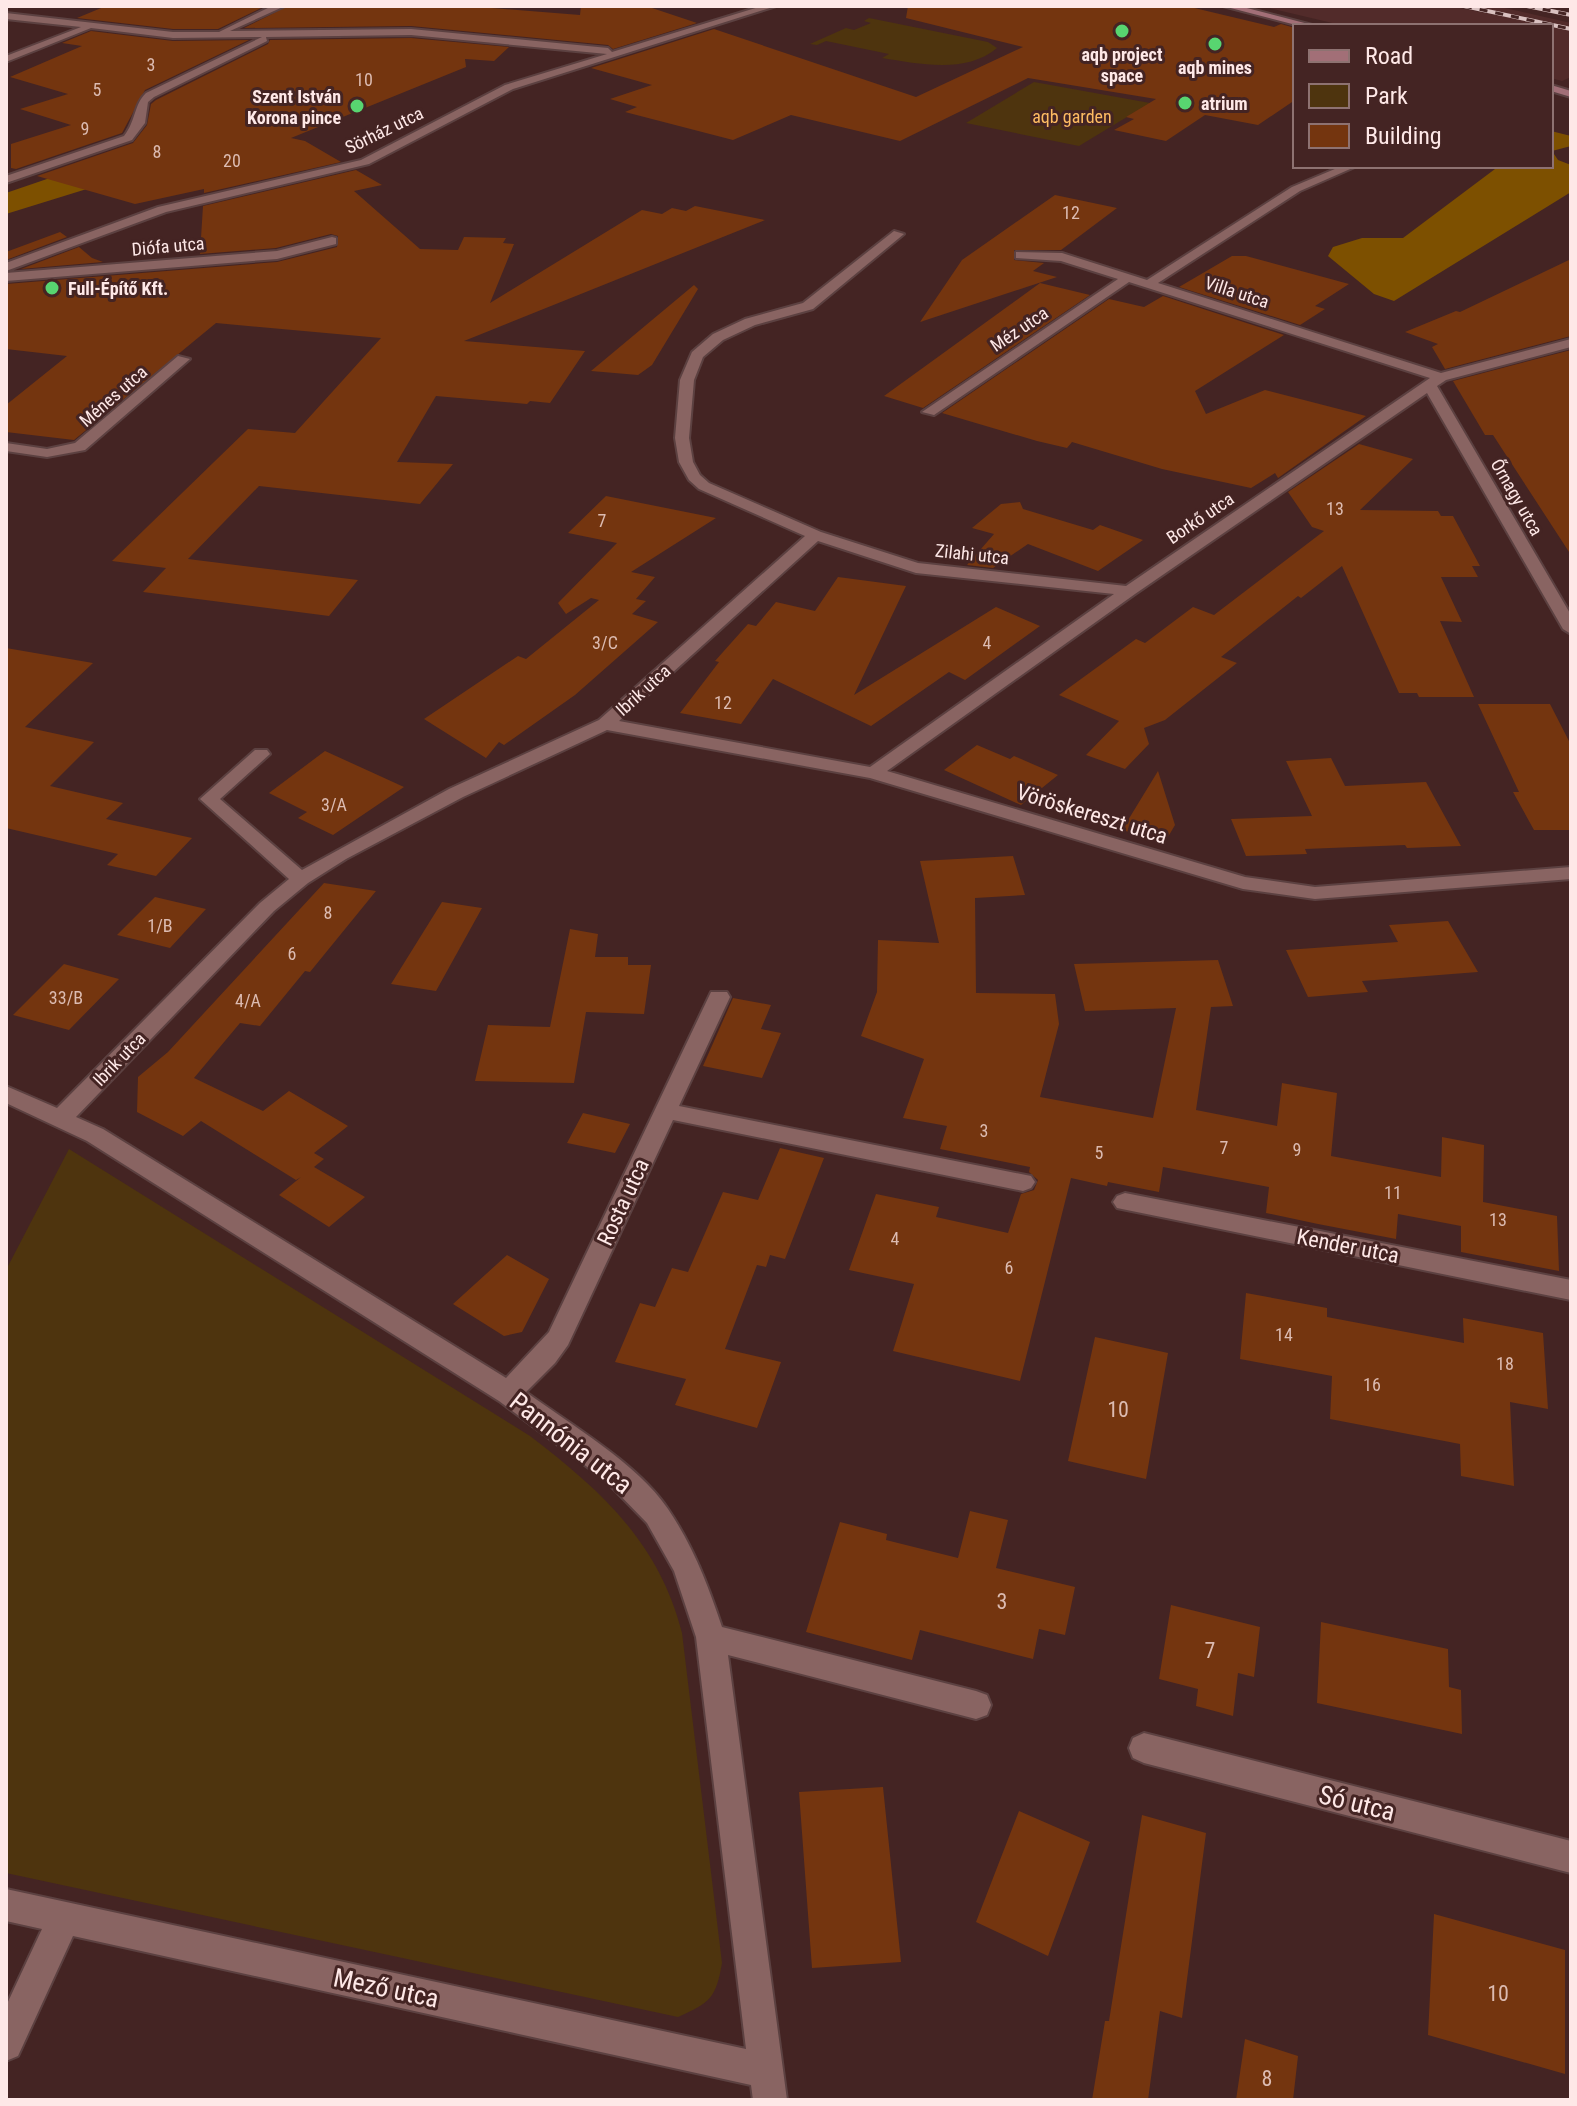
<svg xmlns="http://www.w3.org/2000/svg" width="1577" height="2106" viewBox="0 0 1577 2106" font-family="'Roboto Condensed',sans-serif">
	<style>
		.built { fill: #522b2a }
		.green { fill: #4e340e }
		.forest { fill: #7d5000 }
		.building { fill: #74350f }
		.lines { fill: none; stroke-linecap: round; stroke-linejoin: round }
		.minor-casing { stroke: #5c4141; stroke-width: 4 }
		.secondary-casing { stroke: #5c4141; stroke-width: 4 }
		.minor { fill: #896462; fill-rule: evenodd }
		.secondary { fill: #a26f77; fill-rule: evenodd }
		.rail-casing { stroke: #d9c1c0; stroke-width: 4 }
		.rail { stroke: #442423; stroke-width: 3; stroke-dasharray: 8; stroke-linecap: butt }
		.poi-dot { fill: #58d570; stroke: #442423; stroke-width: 3 }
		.labels { text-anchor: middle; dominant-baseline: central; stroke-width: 6; stroke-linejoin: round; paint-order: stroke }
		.far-poi-label { font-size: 18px; font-weight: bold; fill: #fee8e7; stroke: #442423 }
		.number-label { font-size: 18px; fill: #dcbbb1 }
		.far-park-label { font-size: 18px; fill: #febc62; stroke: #442423 }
		.far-street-label { font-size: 18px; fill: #fee8e7; stroke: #442423 }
		.street-label { font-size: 22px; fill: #fee8e7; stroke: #442423 }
		.near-number-label { font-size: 22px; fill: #dcbbb1 }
		.near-street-label { font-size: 26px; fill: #fee8e7; stroke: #442423 }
	</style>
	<rect width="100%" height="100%" fill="#442423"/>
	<path class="built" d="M1261,6h188l52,10 -38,-10h33l75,17v54l-9,4 -11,-3v-52h-206z"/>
	<path class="green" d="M869,18l119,24 9,6c-31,26 -77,16 -115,10l7,-4 -63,-13 -9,4 -7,-1 36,-16 8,2 17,-7 -7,-2z
		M1034,82l116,21 -71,43 -113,-23z
		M69,1149l461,287c72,55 129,107 152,197l40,330c-6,35 -12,40 -44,54l-672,-144v-603z"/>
	<path class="forest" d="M1551,131l20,5v10l-19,5 6,9 13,5v27l-177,109 -20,-7 -46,-38 5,-9 29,-9h41l96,-72h52z
		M82,167l37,12 -113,35v-21z"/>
	<path class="building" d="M106,6h159l-47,23h-45l-96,-11z
		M288,6h179l113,9 1,-9h65l51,17 -84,26 -5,-4 -197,-19 -167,2z
		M908,6h278l88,21 7,-3 14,4v72l-37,25 -53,-10 -39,26 -52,-11 20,-11 -8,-2 30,-18 -128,-21 -128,63 -109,-26 -58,25 -108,-28 12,-5 -27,-8 42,-14 -61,-17 123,-39 202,68 107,-50 -117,-29z
		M91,31l82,10 76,-1 -104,50 -23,43 -106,36 -5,-1v-24l60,-19 -51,-16 48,-15 -58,-17 72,-31 -20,-3z
		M411,38l98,9 -15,14 -29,-2 1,8 -175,71 14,3 36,21 -137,31v-4l-69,15 -98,-28 96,-33 14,-18 4,-21 5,-4 112,-56 2,-4z
		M356,170l26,15 -28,6 66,58 38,1 6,-13 42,1 -3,5 11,1 -24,59 152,-93 20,4 10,-6 14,3 9,-5 70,14 -301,121 121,10 -35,52 -20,-2 -3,3 -91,-8 -39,66 56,2 -33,40 -161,-18 -71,73 170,21 -29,36 -186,-24 23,-24 -54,-7 136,-132 47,4 86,-95 -165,-15 -142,117 -68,-8v-27l61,-49 -61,-7v-65l271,-22 60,-15 1,-11 -7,-2 -55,14 -76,6 3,-48z
		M1055,195l62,13 -56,42h-47v10l30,3 -11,8 24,6 -137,45 42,-62z
		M60,232l7,5 -61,23v-8z
		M79,247l13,11 11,4 -82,7z
		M1232,256h14l103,28 -34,22 10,3 -25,16 -121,-38z
		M1571,259v77l-126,33 -13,-22 6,-3 -33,-12 51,-21 4,1z
		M1040,283l50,12 -167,113 -39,-12z
		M694,285l4,4 -46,76 -14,10 -47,-4z
		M1163,296l121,39 -89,56 11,23 59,-24 101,26 -88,62 -3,-5 -24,15 -89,-19 -90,-27 -5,6 -30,-7 -95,-28 167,-114 35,8z
		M1571,350v205l-78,-120h-8l-32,-54z
		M1359,444l54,15 -53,51 78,1 3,5h12l27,50h-8l6,11h-37l21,45 -22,-1 34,76h-55l-2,-4h-18l-57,-127 -41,32 -3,-2 -77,61 16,6 -72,57 -21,8 5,16 -24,25 -39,-14 33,-34 -60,-26 77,-56 9,4 48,-36 21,8 110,-84 -12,-4 -24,-35z
		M606,496l110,22 -85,54 24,5 -19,22 10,2 -14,13 26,8 -83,73 -71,50 -5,-3 -13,16 -62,-39 94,-63 8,3 73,-59 -8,-2 -25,16 -8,-11 59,-60 -49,-10z
		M1020,502l3,7 70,21 7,-5 43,15 -45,31 -70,-27 -35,24 -26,-3 27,-31 -22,-6 29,-24z
		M838,577l68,9 -52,109 142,-88 44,19 -75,54 -16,-8 -78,54 -98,-47 -32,45 -61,-11 39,-51 -4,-1 33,-37 8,2 20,-24 39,9z
		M6,648l87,15 -68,64 69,15 -44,44 73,17 -17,16 86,19 -36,38 -49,-11 11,-11 -112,-26z
		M1478,704h72l21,41v85h-37l-21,-38h6z
		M977,745l33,14 4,-3 44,19 -37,30 -77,-35z
		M325,751l79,36 -71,48 -35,-17 9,-6 -38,-19z
		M1331,758l14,28 81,-4 35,64 -54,2 -2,-3 -100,4 2,5 -61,2 -15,-37 81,-3 -26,-55z
		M1158,771l17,54 -10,17 -43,-12z
		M1013,856l12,39 -50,3 1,95 79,1 4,30 -19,73 113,21 23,-110 -91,3 -11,-47 144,-4 15,46 -22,1 -15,103 81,16 5,-43 55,10 -6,63 110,21 1,-40 42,8 -1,57 74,14 2,55 -98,-19v-26l-63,-12 -2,25 -78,-15 -52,-11 3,-26 -106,-20 -4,25 -51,-10 -1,4 -36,-8 -51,203 -127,-30 21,-67 -65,-14 27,-76 63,13 -3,10 72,16 13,-39 13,-4 4,-10 -9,-8 1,-5 -90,-18 7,-23 -44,-8 21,-59 -63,-23 16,-44 1,-52 61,3 -19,-82z
		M324,883l52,8 -66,81 -5,-1 -45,55 -20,-3 -46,55 69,33 26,-20 59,35 -34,27 10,6 -10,8 51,30 -36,30 -50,-32 22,-18 -5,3 -95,-59 -18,15 -46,-24 1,-35 30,-25z
		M155,897l51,12 -36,39 -53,-13z
		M442,902l40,6 -46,83 -45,-7z
		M1448,921l30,51 -116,9 6,11 -60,5 -22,-47 112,-8 -9,-17z
		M570,929l28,5 -3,23h33v8h23l-7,49 -58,-2 -12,71 -99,-2 13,-56 62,2z
		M64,964l55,15 -50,51 -56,-15z
		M733,998l38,7 -10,24 20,4 -19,45 -59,-12z
		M583,1113l47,11 -15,29 -48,-10z
		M780,1148l44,10 -39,101 -15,-4 -4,12 -9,-2 -32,84 56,13 -24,66 -82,-23 11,-26 -71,-17 25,-59 15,4 17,-39 16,4 35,-80 35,8z
		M507,1255l42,24 -27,53 -18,4 -51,-32z
		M1246,1293l81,15v9l137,26 -1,-25 80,15 5,76 -38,-7 4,84 -53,-10 -1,-32 -130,-25 2,-43 -92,-17z
		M1095,1337l73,16 -22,126 -78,-18z
		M970,1511l38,9 -12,48 79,19 -10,48 -26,-6 -6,30 -113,-29 -8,30 -106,-28 34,-110 47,12 -1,6 72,18z
		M1171,1605l89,22 -6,50 -16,-4 -5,43 -37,-10 2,-17 -39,-10z
		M1321,1622l127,27 1,38 12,3 1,44 -145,-31z
		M883,1787l18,175 -89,6 -13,-176z
		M1019,1811l71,31 -42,114 -72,-34z
		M1142,1815l64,18 -24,185 -22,-7 -12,89h-56l13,-79h4z
		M1434,1914l131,36v124l-137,-39z
		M1245,2039l53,17 -5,44h-57z"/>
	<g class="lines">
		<g class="minor-casing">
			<path id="minor" d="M272,6h13l-55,25 181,-2 197,19 4,4 150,-46h14l-263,83 -144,75 -203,48 -160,59v-8l152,-56 203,-47 144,-75 102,-31 -196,-19 -145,2 1,4 -113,56 -6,5 -3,21 -13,17 -126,43v-7l118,-40c12,-15 10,-32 22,-43l116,-56 -89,1 -82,-10 -85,34v-6l75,-29 -75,-8v-6l167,19h46z
				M1342,166h15l-57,25 -142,92 283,90 130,-34v8l-125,33 -9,6 134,229v19l-8,-5 -136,-236 -292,201 -248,177 358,106 70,10 256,-20v12l-256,20 -72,-10 -373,-111 -263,-48 -144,67 -117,62 -38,24 -34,28 -198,206 27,12 403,249 43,-46 162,-340h16l3,5 -51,109 352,70 4,6 -4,6 -8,3 -350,-71 -105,225 -13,18 -29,29c45,33 111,71 142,117 25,37 40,76 54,118l254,64 11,4 4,10 -4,10 -11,4 -248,-64 59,445h-34l-2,-15 -678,-149 -55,120 -12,5v-55l36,-77 -36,-8v-32l740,160 -50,-412 -22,-66 -27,-48 -41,-42 -107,-80 -412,-260 -81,-38v-17l51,22 203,-205 29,-24 -89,-80 55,-49h12l3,4 -50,45 82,71 147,-81 150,-69 206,-184 -106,-47 -10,-9 -10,-18 -4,-24 5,-58 12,-28 21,-18 32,-15 58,-16 91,-72 10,3 -91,75 -58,16 -32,15 -20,17 -9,23 -5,58 4,24 7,13 9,8 112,49 97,31 208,23 304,-208 -301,-96 -195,133 -12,-3 196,-133 -57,-18 -45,-3v-6l46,1 85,27 145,-93zM818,541l98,32 198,21 -244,173 -251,-46z
				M332,237l4,1v6l-59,15 -271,22v-8l271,-22z
				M178,356l12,3 -105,91 -38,7 -41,-6v-8l41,6 28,-6z
				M1125,1193l446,87v20l-454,-92 -4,-6 4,-6z
				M1144,1733l427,108v32l-427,-110 -11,-5 -4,-10 4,-10z"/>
		</g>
		<g class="secondary-casing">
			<path id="secondary" d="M1223,6h16l77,20h-16z
				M1551,85l20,6v6l-20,-6z"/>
		</g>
		<use href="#minor" class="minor"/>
		<use href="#secondary" class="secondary"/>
		<g class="rail-casing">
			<path id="rail" d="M1464,6l107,23
				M1527,6l44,9"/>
		</g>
		<use href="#rail" class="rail"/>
	</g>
	<g class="poi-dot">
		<circle cx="1122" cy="31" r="8"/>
		<circle cx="1215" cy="44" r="8"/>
		<circle cx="1185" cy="103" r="8"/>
		<circle cx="357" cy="106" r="8"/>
		<circle cx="52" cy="288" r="8"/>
	</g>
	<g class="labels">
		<g class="far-poi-label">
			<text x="1122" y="54">aqb project<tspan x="1122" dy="21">space</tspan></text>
			<text x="1215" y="67">aqb mines</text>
			<text x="341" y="96" text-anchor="end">Szent István<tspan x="341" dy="21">Korona pince</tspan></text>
			<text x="1201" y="103" text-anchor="start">atrium</text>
			<text x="68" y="288" text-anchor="start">Full-Építő Kft.</text>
		</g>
		<g class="number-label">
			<text x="151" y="64">3</text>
			<text x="364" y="79">10</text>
			<text x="97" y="89">5</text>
			<text x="85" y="128">9</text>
			<text x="157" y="151">8</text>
			<text x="232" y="160">20</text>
			<text x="1071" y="212">12</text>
			<text x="1335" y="508">13</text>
			<text x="602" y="520">7</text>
			<text x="605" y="642">3/C</text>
			<text x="987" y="642">4</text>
			<text x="723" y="702">12</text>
			<text x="334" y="804">3/A</text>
			<text x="328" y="912">8</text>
			<text x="160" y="925">1/B</text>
			<text x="292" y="953">6</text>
			<text x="66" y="997">33/B</text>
			<text x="248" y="1000">4/A</text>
			<text x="984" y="1130">3</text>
			<text x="1224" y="1147">7</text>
			<text x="1297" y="1149">9</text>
			<text x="1099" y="1152">5</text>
			<text x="1393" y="1192">11</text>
			<text x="1498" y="1219">13</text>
			<text x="895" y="1238">4</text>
			<text x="1009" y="1267">6</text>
			<text x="1284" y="1334">14</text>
			<text x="1505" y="1363">18</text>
			<text x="1372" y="1384">16</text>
		</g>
		<g class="far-park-label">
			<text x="1072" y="116">aqb garden</text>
		</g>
		<g class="far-street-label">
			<text transform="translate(384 130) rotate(-26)">Sörház utca</text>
			<text transform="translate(168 246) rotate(-5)">Diófa utca</text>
			<text transform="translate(1237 292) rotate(18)">Villa utca</text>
			<text transform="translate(1019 329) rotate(-34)">Méz utca</text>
			<text transform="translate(113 396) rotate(-41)">Ménes utca</text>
			<text transform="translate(1517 497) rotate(60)">Őrnagy utca</text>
			<text transform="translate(1200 518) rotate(-34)">Borkő utca</text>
			<text transform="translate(972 554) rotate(6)">Zilahi utca</text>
			<text transform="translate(643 690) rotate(-42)">Ibrik utca</text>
			<text transform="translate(119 1059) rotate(-46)">Ibrik utca</text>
		</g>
		<g class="street-label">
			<text transform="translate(1092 814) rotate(17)">Vöröskereszt utca</text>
			<text transform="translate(623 1202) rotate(-65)">Rosta utca</text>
			<text transform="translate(1348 1246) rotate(11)">Kender utca</text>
		</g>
		<g class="near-number-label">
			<text x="1118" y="1409">10</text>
			<text x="1002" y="1601">3</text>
			<text x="1210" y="1650">7</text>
			<text x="1498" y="1993">10</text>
			<text x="1267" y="2078">8</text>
		</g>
		<g class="near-street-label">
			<text transform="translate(571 1443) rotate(38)">Pannónia utca</text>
			<text transform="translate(1357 1803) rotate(14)">Só utca</text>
			<text transform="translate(386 1988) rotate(12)">Mező utca</text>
		</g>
	</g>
	<rect width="1577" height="2106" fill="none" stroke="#fee8e7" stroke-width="16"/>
	<rect x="1293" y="24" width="260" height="144" fill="#442423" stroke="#8e7271" stroke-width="2"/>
	<rect x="1309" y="50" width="40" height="12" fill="#a26f77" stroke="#8e7271" stroke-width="2"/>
	<text x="1365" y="64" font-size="24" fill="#fee8e7">Road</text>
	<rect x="1309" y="84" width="40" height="24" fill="#4e340e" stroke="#8e7271" stroke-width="2"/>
	<text x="1365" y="104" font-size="24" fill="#fee8e7">Park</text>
	<rect x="1309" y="124" width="40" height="24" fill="#74350f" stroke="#8e7271" stroke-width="2"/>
	<text x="1365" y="144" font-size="24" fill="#fee8e7">Building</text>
</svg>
